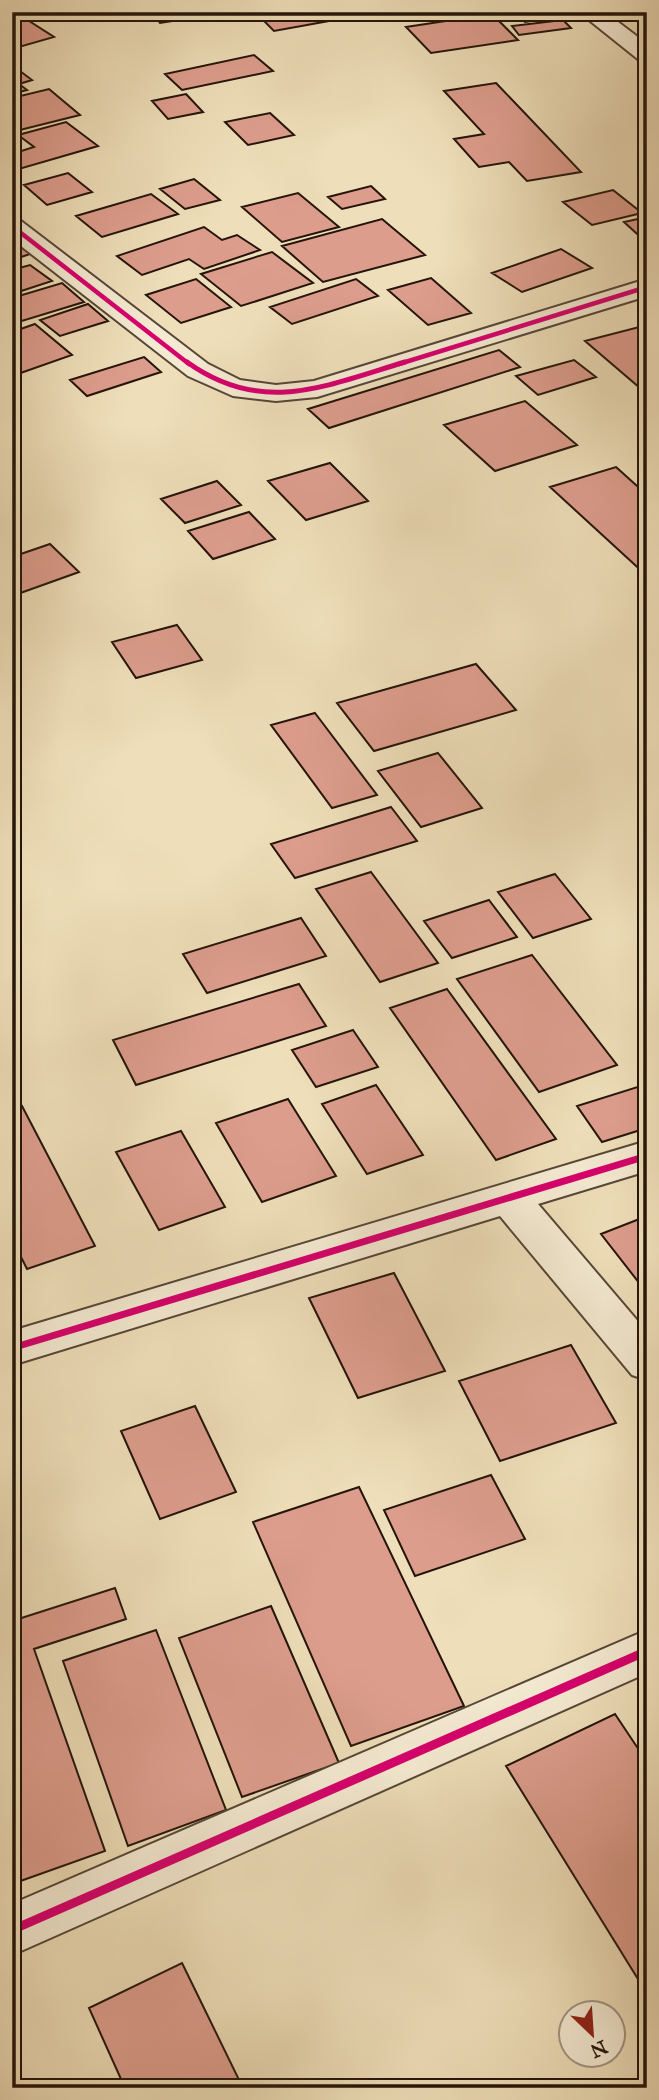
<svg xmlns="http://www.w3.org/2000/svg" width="659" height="2100" viewBox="0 0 659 2100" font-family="'IM FELL Great Primer',serif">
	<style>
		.building { fill: #dd9d8d; stroke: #24140a; stroke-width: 2 }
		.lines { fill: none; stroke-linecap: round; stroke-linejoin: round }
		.minor-casing { stroke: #564636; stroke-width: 4 }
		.minor { fill: #f4ead2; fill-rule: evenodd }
		.cycleway-far3-casing { stroke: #f4ead2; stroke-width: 7 }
		.cycleway-far2-casing { stroke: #f4ead2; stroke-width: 9 }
		.cycleway-far1-casing { stroke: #f4ead2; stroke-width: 11 }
		.cycleway-casing { stroke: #f4ead2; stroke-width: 13 }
		.cycleway-far3 { stroke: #d6006c; stroke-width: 4.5 }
		.cycleway-far2 { stroke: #d6006c; stroke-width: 5 }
		.cycleway-far1 { stroke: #d6006c; stroke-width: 7 }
		.cycleway { stroke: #d6006c; stroke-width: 9 }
	</style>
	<rect width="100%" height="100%" fill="#eedeb9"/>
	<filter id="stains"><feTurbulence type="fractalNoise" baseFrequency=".00286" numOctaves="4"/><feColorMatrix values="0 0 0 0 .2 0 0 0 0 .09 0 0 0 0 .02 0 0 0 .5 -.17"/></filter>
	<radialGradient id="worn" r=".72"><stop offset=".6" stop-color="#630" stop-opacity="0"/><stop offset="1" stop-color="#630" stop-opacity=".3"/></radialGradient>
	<path class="building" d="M153,12h43l3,5 -39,6z
		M275,12h84l3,3 -88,16 -16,-16z
		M515,12h41l4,5 -35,5z
		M492,14l26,26 -87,13 -25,-26z
		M26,19l28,18 -42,12v-26z
		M563,20l8,8 -52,7 -7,-9z
		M254,55l19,16 -91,19 -17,-16z
		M12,65l20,15 -13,4 8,6 -15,4z
		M496,83l85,89 -54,9 -18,-19 -30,5 -25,-28 30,-5 -40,-43z
		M49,89l31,26 -68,17v-34z
		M186,94l17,18 -35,7 -16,-18z
		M270,113l24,22 -46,10 -23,-23z
		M66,122l32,24 -86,25v-17l22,-7 -16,-12z
		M68,173l24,19 -45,13 -23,-20z
		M194,179l26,21 -35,9 -25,-20z
		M371,186l14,13 -43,10 -14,-12z
		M613,190l29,23 -50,12 -29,-23z
		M298,193l41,34 -57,15 -40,-35z
		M151,194l27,20 -76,23 -26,-21z
		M647,217v26l-23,-21z
		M382,219l43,36 -102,27 -41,-36z
		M204,227l18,13 15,-5 23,15 -56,19 -15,-10 -47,16 -25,-19z
		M12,238l21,15 -21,7z
		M561,249l31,19 -70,24 -30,-19z
		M272,252l41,31 -72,23 -40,-32z
		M30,265l22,16 -40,13v-24z
		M431,278l40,35 -43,12 -40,-35z
		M196,279l35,28 -50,16 -35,-28z
		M356,279l22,17 -86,28 -22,-17z
		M62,283l22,19 -72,22v-26z
		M88,304l20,17 -48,15 -20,-16z
		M35,324l37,31 -60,21v-44z
		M647,325v69l-62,-53z
		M499,350l21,17 -191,61 -21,-19z
		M144,357l17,15 -74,24 -17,-16z
		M574,360l22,17 -58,18 -22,-19z
		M525,401l52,44 -82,26 -51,-46z
		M330,463l38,38 -62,19 -38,-39z
		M616,467l31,28v81l-97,-89z
		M217,481l24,24 -56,18 -24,-24z
		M249,512l26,27 -62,20 -25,-28z
		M50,544l29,28 -67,24v-39z
		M177,625l25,35 -66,18 -24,-36z
		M476,664l40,46 -142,41 -37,-48z
		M315,713l62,82 -45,13 -61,-83z
		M438,753l44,55 -61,19 -43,-56z
		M391,807l26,34 -122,37 -24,-34z
		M371,872l67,91 -58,19 -64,-93z
		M555,874l36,45 -58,19 -35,-46z
		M489,900l28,37 -65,21 -28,-37z
		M301,918l25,38 -119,37 -24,-39z
		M532,955l85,110 -78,27 -82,-113z
		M299,984l27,42 -190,59 -23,-45z
		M447,989l109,150 -60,21 -106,-152z
		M353,1030l25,37 -62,20 -24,-37z
		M647,1084v44l-45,14 -25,-36z
		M376,1085l47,70 -56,19 -45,-70z
		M288,1099l48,77 -74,26 -46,-79z
		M22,1106l73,140 -68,23 -15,-30v-130z
		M181,1131l44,76 -66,23 -43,-78z
		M647,1216v77l-46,-59z
		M394,1273l51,98 -87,27 -49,-100z
		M571,1345l45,78 -116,38 -41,-80z
		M195,1406l41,86 -76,27 -39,-88z
		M491,1475l34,64 -110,37 -31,-66z
		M359,1487l105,219 -113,40 -98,-224z
		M115,1588l11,31 -92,30 71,202 -93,33v-263z
		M271,1606l68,157 -97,34 -63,-159z
		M156,1630l70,180 -98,36 -65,-185z
		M615,1714l32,48 -1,230 -140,-226z
		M182,1963l61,125h-118l-36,-80z"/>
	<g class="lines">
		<g class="minor-casing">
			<path id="minor" d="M579,12h26l42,32v18l-8,-2z
				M12,218l9,3 187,143 32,16 36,5 38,-4 333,-102v17l-330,101 -41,4 -43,-5 -45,-20 -176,-137z
				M647,1141v30l-109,33 109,128v48l-15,-5 -132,-159 -488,149v-34z
				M647,1630v43l-635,282v-51z"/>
		</g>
		<use href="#minor" class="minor"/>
		<g class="cycleway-far3-casing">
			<path id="cycleway-far3" d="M12,226l177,138
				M399,364l248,-77"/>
		</g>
		<g class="cycleway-far2-casing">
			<path id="cycleway-far2" d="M187,362c75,54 138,24 218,0"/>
		</g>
		<g class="cycleway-far1-casing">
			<path id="cycleway-far1" d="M12,1348l635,-192"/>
		</g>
		<g class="cycleway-casing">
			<path id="cycleway" d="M12,1930l635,-279"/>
		</g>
		<use href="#cycleway-far3" class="cycleway-far3"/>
		<use href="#cycleway-far2" class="cycleway-far2"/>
		<use href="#cycleway-far1" class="cycleway-far1"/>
		<use href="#cycleway" class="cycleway"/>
	</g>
	<rect width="659" height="2100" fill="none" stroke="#eedeb9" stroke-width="42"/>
	<rect x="14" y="14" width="631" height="2072" fill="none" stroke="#24140a" stroke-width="3.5"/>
	<rect x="21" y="21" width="617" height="2058" fill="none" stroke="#24140a" stroke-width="2"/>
	<g transform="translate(592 2034) rotate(155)"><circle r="33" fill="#f4ead2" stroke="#a19482" stroke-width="2"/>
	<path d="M0-5L12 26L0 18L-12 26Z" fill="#8f2418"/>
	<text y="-10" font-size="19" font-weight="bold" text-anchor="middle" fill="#24140a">N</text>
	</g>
	<rect width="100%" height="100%" filter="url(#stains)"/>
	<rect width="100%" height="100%" fill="url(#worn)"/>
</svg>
